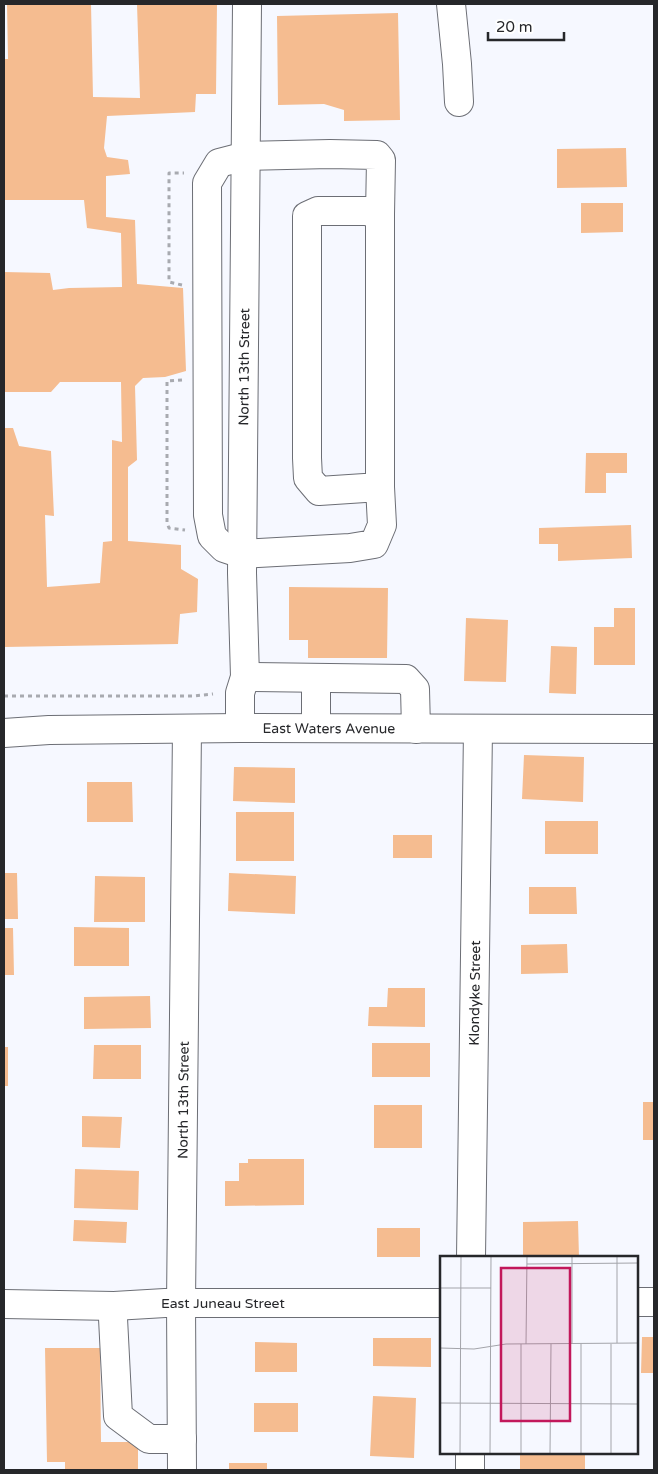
<svg xmlns="http://www.w3.org/2000/svg" width="658" height="1474" viewBox="0 0 658 1474" font-family="'Varela Round',sans-serif">
	<style>
		.building { fill: #f5bc90 }
		.lines { fill: none; stroke-linecap: round; stroke-linejoin: round }
		.minor-casing { stroke: #6c6e75; stroke-width: 30 }
		.path { stroke: #a8aab0; stroke-width: 3; stroke-dasharray: 4 4; stroke-linecap: butt }
		.minor { stroke: #fff; stroke-width: 28 }
		.labels { text-anchor: middle; dominant-baseline: central; stroke-width: 4; stroke-linejoin: round; paint-order: stroke }
		.street-label { font-size: 14px; fill: #26272a; stroke: #fff }
		.inset-road { fill: none; stroke: #a3a4aa; stroke-width: 1 }
		.view { fill: #c2185b; fill-opacity: 0.15; stroke: #c2185b; stroke-width: 2.5 }
		.inset-edge { fill: none; stroke: #26272a; stroke-width: 2.5 }
	</style>
	<rect width="100%" height="100%" fill="#f6f8ff"/>
	<path class="building" d="M7,4h84l2,93 47,1 -3,-94h80l-1,90h-20l-1,18 -88,4 -3,32 3,9 21,3 2,14 -24,2v41l29,3 2,64 46,4 3,83 -21,6 -22,1 -8,8 2,74 -9,7v74l53,4v24l17,10 -1,33 -17,2 -2,30 -174,3v-219h9l6,18 32,5 3,65 -9,-1 2,72 53,-4 3,-41 9,-1v-101l10,2 -1,-60h-61l-9,10h-47v-120l46,1 3,17 16,-2 53,-1 -1,-54 -34,-5 -3,-28h-80v-141h4z
		M398,13l2,107 -56,1v-11l-20,-6 -46,1 -1,-89z
		M626,148l1,39 -70,1v-39z
		M581,203h42v29l-42,1z
		M586,453h41v20h-21v20h-21z
		M631,525l1,33 -74,3v-17h-19v-16z
		M289,587l99,1 -1,70h-79v-18h-19z
		M614,608h21v57h-41v-38h20z
		M466,618l42,2 -2,62 -42,-1z
		M551,646l26,1 -1,47 -27,-1z
		M524,755l60,2 -1,45 -61,-3z
		M234,767l61,1v35l-62,-2z
		M87,782h45l1,40h-46z
		M236,812h58v49h-58z
		M545,821h53v33h-53z
		M393,835h39v23h-39z
		M4,873h13l1,46h-14z
		M229,873l67,3 -1,38 -67,-3z
		M95,876l50,1v45h-51z
		M529,887h47l1,27h-48z
		M74,927l55,1v38h-55z
		M4,928h9l1,47h-10z
		M567,944l1,29 -47,1v-29z
		M388,988h37v39l-57,-1 1,-19h18z
		M150,996l1,32 -67,1v-32z
		M372,1043h58v34h-58z
		M94,1045h47v34h-48z
		M4,1047h4v39h-4z
		M643,1102h11v38h-11z
		M374,1105h48v43h-48z
		M82,1116l40,1 -2,31 -38,-1z
		M248,1159h56v46l-79,1v-25h14v-18h9z
		M75,1169l64,2 -1,39 -64,-2z
		M74,1220l53,2 -1,21 -53,-2z
		M578,1221l1,36 -56,1v-36z
		M377,1228h43v29h-43z
		M642,1337h12v36h-13z
		M373,1338h58v29l-58,-1z
		M255,1342l42,1v29h-42z
		M45,1348h55l1,94h37v28h-73v-8h-18z
		M373,1396l43,2 -2,60 -44,-2z
		M254,1403h44v29h-44z
		M520,1453h65v17h-65z
		M229,1463h38v7h-38z"/>
	<g class="lines">
		<g class="minor-casing">
			<g id="minor">
				<path d="M451,4l6,60 2,38"/>
				<path d="M380,214l1,-54 -4,-5 -47,-1 -84,2 -27,7 -12,20 1,332 4,21 12,12 18,6 108,-6 24,-4 8,-19 -2,-38v-273l-14,-3h-48l-11,5v242l1,20 11,13 61,-4"/>
				<path d="M245,677l161,2 9,10 1,40"/>
				<path d="M316,678v50"/>
				<path id="s1" d="M240,728v-35l5,-16 -3,-104 5,-569"/>
				<path id="s2" d="M4,733l45,-3 191,-2 414,1"/>
				<path id="s3" d="M471,1258l7,-529"/>
				<path d="M637,1302h17"/>
				<path id="s4" d="M4,1304l110,2 51,-3h277"/>
				<path d="M114,1306l-1,12 5,98 31,23h33"/>
				<path id="s5" d="M182,1470l-1,-167 6,-574"/>
				<path d="M470,1470v-17"/>
			</g>
		</g>
		<path class="path" d="M182,285l-13,-3v-109h15
			M182,380l-15,1v142l2,5 16,2
			M4,696h189l20,-2"/>
		<use href="#minor" class="minor"/>
	</g>
	<g class="labels">
		<g class="street-label">
			<text stroke="none"><textPath href="#s1" startOffset="362">North 13th Street</textPath></text>
			<text stroke="none"><textPath href="#s2" startOffset="325">East Waters Avenue</textPath></text>
			<text stroke="none"><textPath href="#s3" startOffset="265">Klondyke Street</textPath></text>
			<text stroke="none"><textPath href="#s5" startOffset="370">North 13th Street</textPath></text>
			<text stroke="none"><textPath href="#s4" startOffset="219">East Juneau Street</textPath></text>
		</g>
	</g>
	<g transform="translate(440 1256)">
		<rect width="198" height="198" fill="#f6f8ff"/>
		<path class="inset-road" d="M132,0v88M177,0v87M87,8l111,-1M0,32h51M86,88l1,-88M0,92l34,1 32,-5 132,-1M0,147l198,1M20,197l1,-197M50,197l1,-197M81,197v-109M110,197l1,-109M141,197v-109M171,197v-109"/>
		<path class="view" d="M61,12h69v153h-69z"/>
		<rect width="198" height="198" class="inset-edge"/>
	</g>
	<rect width="658" height="1474" fill="none" stroke="#26272a" stroke-width="10"/>
	<path d="M488 32v8h76v-8" fill="none" stroke="#26272a" stroke-width="2.5"/>
	<text x="496" y="32" font-size="15" fill="#26272a" stroke="#ffffff" stroke-width="4" paint-order="stroke">20 m</text>
</svg>
